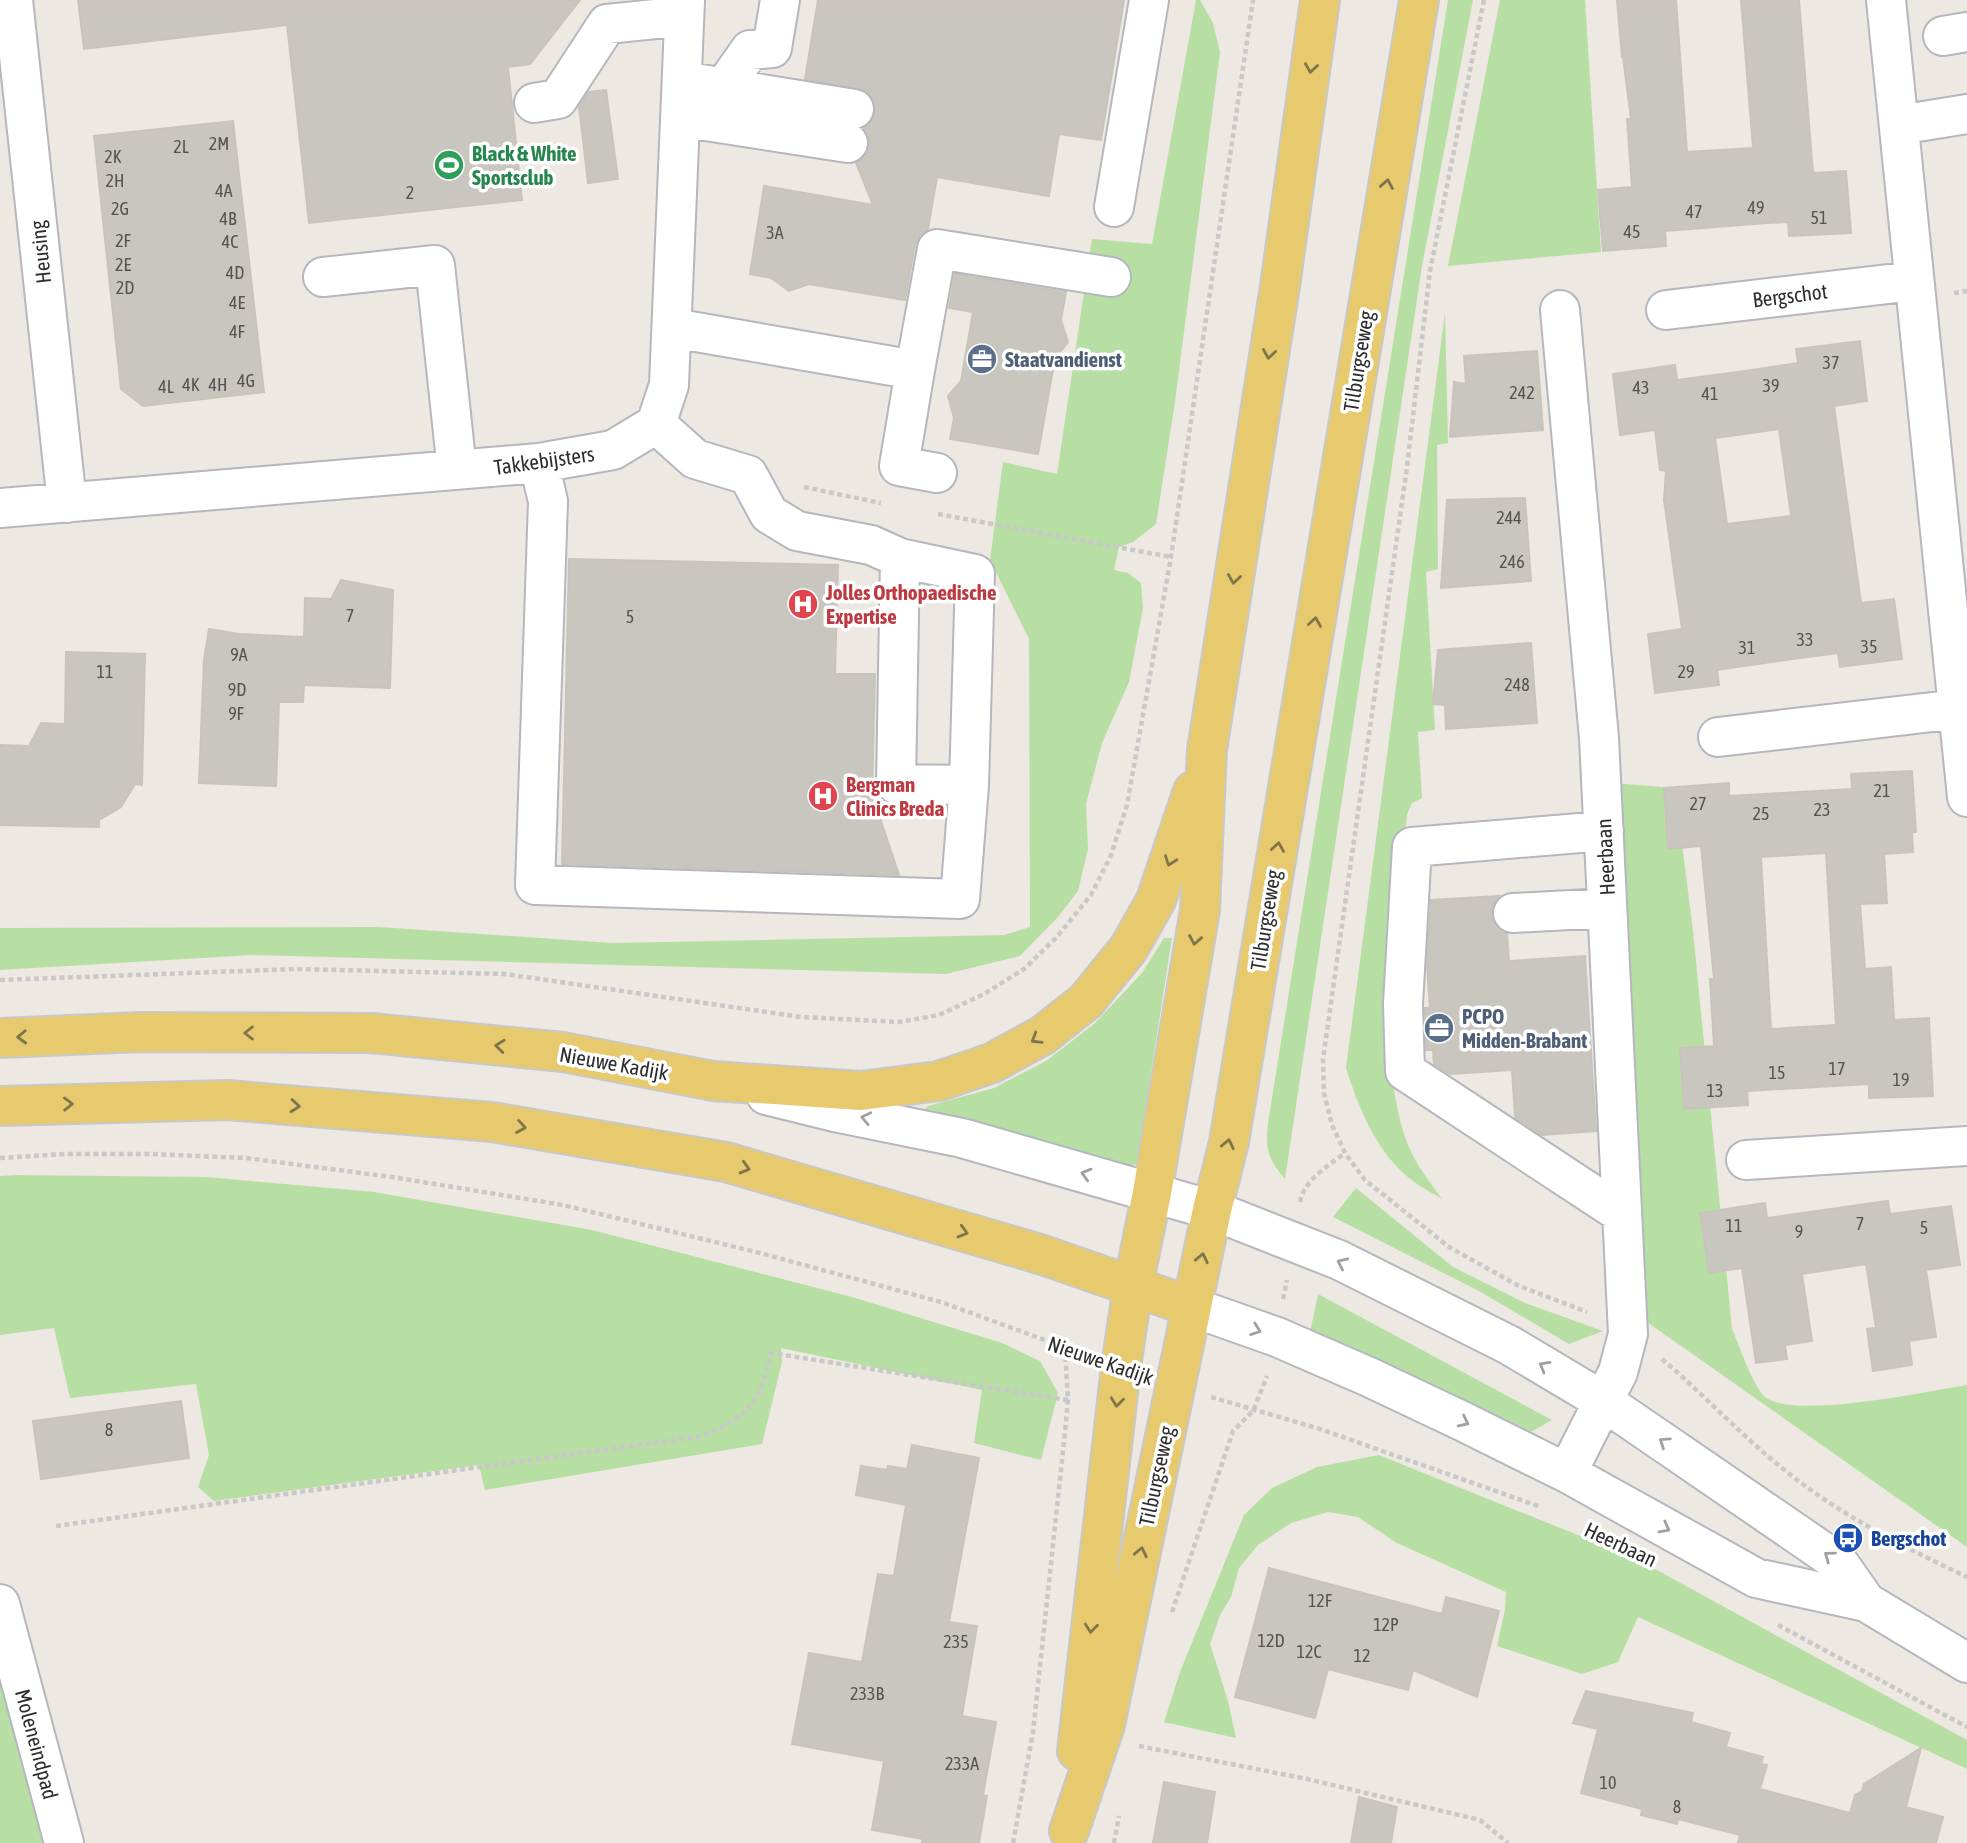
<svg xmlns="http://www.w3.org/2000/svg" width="1967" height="1843" viewBox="0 0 1967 1843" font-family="'Asap Condensed',sans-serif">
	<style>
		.green { fill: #b7dfa3 }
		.building { fill: #c9c6bf; stroke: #c9c4bb; stroke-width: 2; fill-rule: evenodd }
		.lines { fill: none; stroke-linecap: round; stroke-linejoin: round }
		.minor-casing { stroke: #b4b7bf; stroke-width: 42 }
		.major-casing { stroke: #c8c8c8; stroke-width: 42 }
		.path { stroke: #c8c8c8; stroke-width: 4.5; stroke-dasharray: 5 3.5; stroke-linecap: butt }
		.minor { stroke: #fff; stroke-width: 38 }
		.major { stroke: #e6ca6d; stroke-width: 38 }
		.oneway { stroke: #80744a }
		.oneway2 { stroke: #a0a0a0 }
		.labels { text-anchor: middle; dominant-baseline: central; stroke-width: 7; stroke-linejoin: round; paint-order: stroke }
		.number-label { font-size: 18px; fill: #545352 }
		.leisure-label { font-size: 21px; font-weight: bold; fill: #27864d; stroke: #fff; text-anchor: start }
		.street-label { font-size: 21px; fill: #2d2d2d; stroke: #fff }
		.service-label { font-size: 21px; font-weight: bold; fill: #4e5e75; stroke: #fff; text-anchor: start }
		.health-label { font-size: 21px; font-weight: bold; fill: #be3a42; stroke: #fff; text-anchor: start }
		.transit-label { font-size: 21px; font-weight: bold; fill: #164399; stroke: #fff; text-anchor: start }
	</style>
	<rect width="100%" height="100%" fill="#ede8e1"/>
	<path class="green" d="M1196,0h4l13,23 7,29 -45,350 -19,122 -23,18 -14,5 -5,23 14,3 13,10 2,25 -14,74 -27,61 -16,61 2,45 -10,42 -20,26 -38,39 -74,18 -694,-19 -252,15v-42l379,-1 233,16 392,-8 26,-8 -1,-288 -39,-79 13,-98 54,12 35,-235 60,5z
		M1448,0h25l-51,266 -137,913c-17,-20 -20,-30 -17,-56z
		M1500,0h85l16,252 -153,14z
		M1445,313l3,130 -11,2 1,124 -12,3 9,158 -17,2 4,66 -10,5 -5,11c-9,95 -36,252 5,340 8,16 20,31 30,45 -9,-6 -20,-11 -29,-18 -36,-27 -54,-72 -67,-113z
		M1612,783l63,5 18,143 39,398c7,15 21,58 33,68 31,23 163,-6 202,-12v162l-323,-227z
		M1164,938h8l-35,225 -12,7 -203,-57 6,-7 66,-18 52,-27 48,-37 48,-51z
		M16,1175l190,2 168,15 218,38 260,67 150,46 38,18 18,32 -17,67 -67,-17 8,-53 -201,-42 1,14 -20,82 -277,46 -6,-25 -265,36 -16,-14 11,-32 -13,-71 -126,14 -16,-70 -54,7v-159z
		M1356,1188l97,79 72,36 78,28 -34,13 -90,-53 -146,-74z
		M1318,1294l234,126 -23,13 -220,-96z
		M1379,1455l256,103 332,182v29l-329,-152 -20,45 -36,12 -85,-28 8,-36 1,-18 -109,-49 -39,-26 -30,-5 -37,11 -33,22 -19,23 -8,29 -11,18 -10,29 18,57 8,37 -72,-16 16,-50 64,-157 28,-27 45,-21z
		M0,1650l54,193h-54z"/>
	<path class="building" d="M78,0h502l-50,64 -22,3 14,133 -213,23 -22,-198 -203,24z
		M818,0h306l-23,140 -42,-6 -10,62 -112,-19 -9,52 -8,7 -5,9 -10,55 -96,-16 -20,7 -18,-13 -21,-4 14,-88 109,19 -17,-42 9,-6 4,-10v-11l-5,-8 7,-6 4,-9 -1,-12 -7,-10 -9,-3 -53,-9z
		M1617,0h59l11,152 66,-4 -12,-148h58l14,173 33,-2 5,62 -62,3 -1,-14 -21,1 -102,8 1,15 -63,5 -5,-61 34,-3 -5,-68h4l-8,-62h-1z
		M606,90l12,89 -30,4 -9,-77 9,-14z
		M233,121l31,271 -121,14 -22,-17 -27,-253z
		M955,274l111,18 -5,28 7,22 -13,16 -17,96 -88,-15 4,-21 -6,-22 13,-15 12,-69 -24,-4z
		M1860,341l7,60 -33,5 27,197 33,-4 8,60 -62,8 -2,-14 -60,8 -61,9 2,15 -64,8 -7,-59 34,-5 -18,-129 2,-29 -6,-1 -5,-40 -35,5 -7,-61 62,-9 2,15 61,-8 60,-9 -2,-14zM1779,429l12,87 -64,8 -12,-86z
		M1537,351l6,79 -93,7 4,-55 12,2 -2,-28z
		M1525,498l6,83 -90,7 6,-88z
		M569,559l269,6 -3,109h40l-3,120 27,81 -337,-11z
		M341,580l52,10 -3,98 -86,-3 -1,17h-24l-3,84 -77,-3 5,-124 5,-30 30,5 65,3 1,-39 26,1z
		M1531,643l6,80 -91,6 -1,-24 -12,-1 5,-54z
		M66,652l79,2 -3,131 -7,-1 -14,23 -22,13v7l-99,-2v-80l29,1 12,-23 24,1z
		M1912,771l4,61h-4l1,20 -29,2 3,49 -27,1 5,65 26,-2 3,53 35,-2 4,78 -64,2v-14l-122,7 1,14 -64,4 -4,-61 34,-2 -4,-67h4l-13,-133 -33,3 -4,-61 65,-5v13l123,-7 -1,-15zM1826,853l10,172 -65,4 -10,-172z
		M1500,896l-7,8 -2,11 4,10 12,8 2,28 76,-5 11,175 -54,4 -27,-18 -3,-47 -62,4 -16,-10 -1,-14h-7l-1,-42h5l-3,-43 4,-65z
		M1888,1201l2,13 61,-8 9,59 -34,5 10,67 -27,4 3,24 -39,6 -6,-42 9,-1 -10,-64 -64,10 10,67 -27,4 2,14 -31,4 -14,-95 -33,5 -9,-60 65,-10 2,15z
		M181,1401l8,57 -148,21 -8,-58z
		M912,1445l67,13 -30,164 28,4 -15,90 34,6 -13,73 4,1 -8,47h-57l1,-4 -51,-9 12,-69 -92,-17 17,-91 53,9 16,-88 16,2 12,-71 -50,-10 5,-29 26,4 1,-4 19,3z
		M1269,1568l173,46 4,-17 53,14 -22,86 -64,-27 -5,20 -80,-21 -13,49 -80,-21z
		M1586,1691l107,22 -2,9 39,11 -4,14 37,10 -2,7 6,1 -7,24 90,24 5,-18 7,-4 2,-7 57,-36 -15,59 37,10 -7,26h-198l2,-8 -62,-16 -1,5 -36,-9 1,-6 -61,-16 17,-64 -25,-6z
		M1164,1782l51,10 -8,51h-54z
		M1359,1797l38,10 -6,36h-40z"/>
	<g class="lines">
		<g class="minor-casing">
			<path id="minor" d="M13,0l54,503
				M1886,0l81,797
				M1943,36l24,-4
				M683,81l171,28
				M724,87l26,-37 22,-2 8,-48
				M534,103l24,-4 49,-75 77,-8
				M680,117l168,26
				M1899,125l68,-11
				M1114,207l35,-207
				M323,277l112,-12 22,205
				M1560,310l39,428 29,596 -10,38 -51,101
				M1666,310l248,-29
				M673,328l242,42 -16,96 38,7
				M915,370l22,-121 174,28
				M539,463l9,38 -13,384 425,14 9,-114 6,-211 -75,-16 -29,-13 -74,-14 -28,-17 -21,-39 -53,-16 -39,-35
				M0,508l539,-45 74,-13 43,-26 13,-39 16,-385
				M900,558l-4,226 73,1
				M1718,737l240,-28
				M1604,831l-192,16 -9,157 2,67 208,137h9
				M1513,913l94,-5
				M766,1095l73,18 123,25 250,72 127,50 170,85 94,56 235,161 28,40
				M1746,1160l221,-14
				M1192,1307l85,30 92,40 93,44 105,52 189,105 110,24 101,61
				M0,1604l64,239"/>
		</g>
		<g class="major-casing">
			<path id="major" d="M0,1038l141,-6 230,1 192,19 150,29 148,10 78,-10 53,-18 51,-28 43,-34 43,-53 27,-48 37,-109
				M0,1106l227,-6 265,22 234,40 317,93 149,52
				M1077,1751l44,-384 12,-81 19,-93 48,-283 7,-160 73,-464 40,-286
				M1069,1831l36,-106 107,-515 17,-68 190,-1142"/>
		</g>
		<path class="path" d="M1484,0l-54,271 -23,196 -84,592 1,34 8,32 13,28 20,27 84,67 68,38 70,27
			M1954,293l13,-2
			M804,487l77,16
			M938,514l233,43
			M0,980l296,-11 209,5 296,43 98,5 40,-7 45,-21 40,-25 32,-31 35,-43 20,-40 16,-50 44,-248 82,-557
			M0,1158l65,-4h85l96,4 146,19 171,28 193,47 185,50 142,52
			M1300,1202c4,-22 28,-36 45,-49
			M1283,1299l4,-19
			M1662,1359c41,35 78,75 120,109 56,46 120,78 185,109
			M1211,1397l109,32 221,78
			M56,1526l647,-90c49,-23 55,-31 68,-83l297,47
			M1172,1612l61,-181 20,-20 14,-35
			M1778,1625l189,102
			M1139,1746l168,33 173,41 28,23
			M1013,1843l20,-111 32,-300 3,-32 -3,-52
			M1114,1843l5,-27"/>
		<use href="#minor" class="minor"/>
		<use href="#major" class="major"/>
	</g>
	<defs><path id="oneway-chevron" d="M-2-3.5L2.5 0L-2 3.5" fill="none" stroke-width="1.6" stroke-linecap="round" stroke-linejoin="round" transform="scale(1.75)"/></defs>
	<g class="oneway">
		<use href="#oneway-chevron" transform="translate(1311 68) rotate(98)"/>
		<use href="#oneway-chevron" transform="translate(1387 184) rotate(-80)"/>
		<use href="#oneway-chevron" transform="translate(1269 354) rotate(99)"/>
		<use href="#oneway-chevron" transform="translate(1234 579) rotate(99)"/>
		<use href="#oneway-chevron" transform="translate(1315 622) rotate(-81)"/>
		<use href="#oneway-chevron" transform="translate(1278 847) rotate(-81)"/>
		<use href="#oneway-chevron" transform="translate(1170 861) rotate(110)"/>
		<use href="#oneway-chevron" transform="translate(1195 940) rotate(100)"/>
		<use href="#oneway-chevron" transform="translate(249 1033) rotate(-180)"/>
		<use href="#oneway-chevron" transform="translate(22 1037) rotate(178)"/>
		<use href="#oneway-chevron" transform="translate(1036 1039) rotate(149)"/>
		<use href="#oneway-chevron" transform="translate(500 1046) rotate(-174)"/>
		<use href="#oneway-chevron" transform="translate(68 1104) rotate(-1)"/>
		<use href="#oneway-chevron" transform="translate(295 1106) rotate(5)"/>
		<use href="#oneway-chevron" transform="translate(521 1127) rotate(10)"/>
		<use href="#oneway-chevron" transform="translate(1228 1144) rotate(-78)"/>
		<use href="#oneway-chevron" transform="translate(745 1168) rotate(16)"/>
		<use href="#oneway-chevron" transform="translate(963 1232) rotate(16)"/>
		<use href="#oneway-chevron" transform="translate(1202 1258) rotate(-78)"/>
		<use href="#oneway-chevron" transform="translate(1117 1402) rotate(97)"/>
		<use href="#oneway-chevron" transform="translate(1141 1552) rotate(-78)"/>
		<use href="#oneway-chevron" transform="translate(1091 1628) rotate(96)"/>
	</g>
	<g class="oneway2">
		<use href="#oneway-chevron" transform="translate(866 1118) rotate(-168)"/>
		<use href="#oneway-chevron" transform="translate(1086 1174) rotate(-164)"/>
		<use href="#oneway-chevron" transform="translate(1342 1263) rotate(-155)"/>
		<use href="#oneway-chevron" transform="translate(1256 1330) rotate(20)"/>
		<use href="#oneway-chevron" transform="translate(1544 1366) rotate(-150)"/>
		<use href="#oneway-chevron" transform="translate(1464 1422) rotate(26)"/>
		<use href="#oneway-chevron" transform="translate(1664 1442) rotate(-146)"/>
		<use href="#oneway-chevron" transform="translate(1665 1528) rotate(28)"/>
		<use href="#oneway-chevron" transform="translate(1829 1556) rotate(-144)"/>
	</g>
	<defs>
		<g id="stadium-disc" transform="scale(1.575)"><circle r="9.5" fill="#2e9e5b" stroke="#fff"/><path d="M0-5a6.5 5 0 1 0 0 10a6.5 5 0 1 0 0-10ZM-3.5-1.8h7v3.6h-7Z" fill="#fff"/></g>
		<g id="office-disc" transform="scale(1.575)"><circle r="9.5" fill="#5c6f8a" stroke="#fff"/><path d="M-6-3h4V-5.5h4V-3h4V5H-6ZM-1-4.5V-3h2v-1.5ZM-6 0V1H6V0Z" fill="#fff"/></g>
		<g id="hospital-disc" transform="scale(1.575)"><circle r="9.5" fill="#e0444e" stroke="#fff"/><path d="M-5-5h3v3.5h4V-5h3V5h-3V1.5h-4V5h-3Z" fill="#fff"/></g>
		<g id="bus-disc" transform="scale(1.575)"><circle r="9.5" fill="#1a4fb4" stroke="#fff"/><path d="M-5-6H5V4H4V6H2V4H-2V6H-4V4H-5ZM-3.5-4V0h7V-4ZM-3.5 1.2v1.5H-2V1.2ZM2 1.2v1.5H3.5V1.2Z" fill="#fff"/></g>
	</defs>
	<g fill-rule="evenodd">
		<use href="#stadium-disc" x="449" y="165"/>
		<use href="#office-disc" x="982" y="359"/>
		<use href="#hospital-disc" x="803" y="604"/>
		<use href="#hospital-disc" x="823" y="796"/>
		<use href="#office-disc" x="1439" y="1028"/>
		<use href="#bus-disc" x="1848" y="1538"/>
	</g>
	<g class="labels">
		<g class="number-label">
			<text x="219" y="143">2M</text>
			<text x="181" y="146">2L</text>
			<text x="113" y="156">2K</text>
			<text x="115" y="180">2H</text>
			<text x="224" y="190">4A</text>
			<text x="410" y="192">2</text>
			<text x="1756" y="207">49</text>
			<text x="120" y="208">2G</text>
			<text x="1694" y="211">47</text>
			<text x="1819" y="217">51</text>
			<text x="228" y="218">4B</text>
			<text x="1632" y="231">45</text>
			<text x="775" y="232">3A</text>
			<text x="123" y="240">2F</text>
			<text x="230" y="241">4C</text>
			<text x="123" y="264">2E</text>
			<text x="235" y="272">4D</text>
			<text x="125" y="287">2D</text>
			<text x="237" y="302">4E</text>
			<text x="237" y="331">4F</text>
			<text x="1831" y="362">37</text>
			<text x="246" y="380">4G</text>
			<text x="191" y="384">4K</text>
			<text x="218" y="384">4H</text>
			<text x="1771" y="385">39</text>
			<text x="166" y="386">4L</text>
			<text x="1641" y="387">43</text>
			<text x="1522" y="392">242</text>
			<text x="1710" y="393">41</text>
			<text x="1509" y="517">244</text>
			<text x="1512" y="561">246</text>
			<text x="350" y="615">7</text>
			<text x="630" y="616">5</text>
			<text x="1805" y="639">33</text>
			<text x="1869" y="646">35</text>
			<text x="1747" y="647">31</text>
			<text x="239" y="654">9A</text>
			<text x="105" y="671">11</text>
			<text x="1686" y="671">29</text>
			<text x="1517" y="684">248</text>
			<text x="237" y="689">9D</text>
			<text x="236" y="713">9F</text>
			<text x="1882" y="790">21</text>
			<text x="1698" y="803">27</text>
			<text x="1822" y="809">23</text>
			<text x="1761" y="813">25</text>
			<text x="1837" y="1068">17</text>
			<text x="1777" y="1072">15</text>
			<text x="1901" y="1079">19</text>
			<text x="1715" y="1090">13</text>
			<text x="1860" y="1223">7</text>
			<text x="1734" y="1225">11</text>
			<text x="1924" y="1227">5</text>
			<text x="1799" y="1231">9</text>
			<text x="109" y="1429">8</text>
			<text x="1320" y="1600">12F</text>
			<text x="1386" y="1624">12P</text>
			<text x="1271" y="1640">12D</text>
			<text x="956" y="1641">235</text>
			<text x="1309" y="1651">12C</text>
			<text x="1362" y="1655">12</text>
			<text x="867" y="1693">233B</text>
			<text x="962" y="1763">233A</text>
			<text x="1608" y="1782">10</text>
			<text x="1677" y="1806">8</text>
		</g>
		<g class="leisure-label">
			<text x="472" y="153">Black &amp; White<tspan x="472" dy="24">Sportsclub</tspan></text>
		</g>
		<g class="street-label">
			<text transform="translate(40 252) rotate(-96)">Heusing</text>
			<text transform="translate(1790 295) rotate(-7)">Bergschot</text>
			<text transform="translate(1358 361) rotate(-81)">Tilburgseweg</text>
			<text transform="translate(544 460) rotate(-8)">Takkebijsters</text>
			<text transform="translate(1605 857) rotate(-93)">Heerbaan</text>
			<text transform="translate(1265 920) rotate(-81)">Tilburgseweg</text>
			<text transform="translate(614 1063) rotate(10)">Nieuwe Kadijk</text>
			<text transform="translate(1101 1360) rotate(19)">Nieuwe Kadijk</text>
			<text transform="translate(1156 1476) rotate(-78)">Tilburgseweg</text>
			<text transform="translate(1621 1544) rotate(25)">Heerbaan</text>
			<text transform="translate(37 1744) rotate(75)">Moleneindpad</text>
		</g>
		<g class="service-label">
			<text x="1005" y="359">Staatvandienst</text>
			<text x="1462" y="1016">PCPO<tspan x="1462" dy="24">Midden-Brabant</tspan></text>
		</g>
		<g class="health-label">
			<text x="826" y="592">Jolles Orthopaedische<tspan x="826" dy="24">Expertise</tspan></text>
			<text x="846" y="784">Bergman<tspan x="846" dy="24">Clinics Breda</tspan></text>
		</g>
		<g class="transit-label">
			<text x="1871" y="1538">Bergschot</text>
		</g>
	</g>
</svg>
